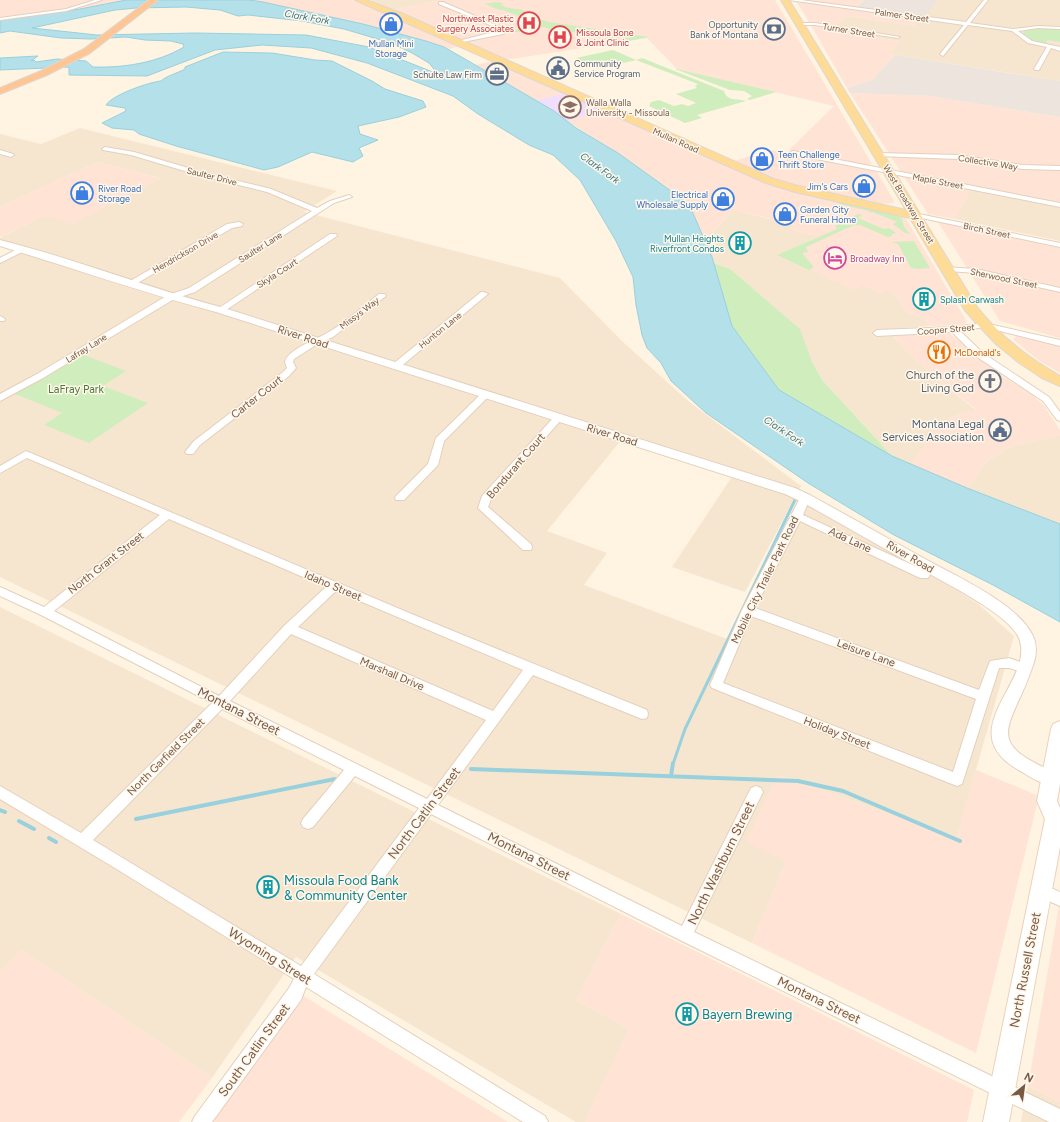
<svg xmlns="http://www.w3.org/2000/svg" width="1060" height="1122" viewBox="0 0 1060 1122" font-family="Figtree,sans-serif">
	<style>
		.residential { fill: #f7e6cf }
		.commercial { fill: #ffe3d5 }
		.industrial { fill: #ede5dd }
		.education { fill: #f1defb }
		.green { fill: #d0edbe }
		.water { fill: #b4e0ea; stroke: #99d0dd; fill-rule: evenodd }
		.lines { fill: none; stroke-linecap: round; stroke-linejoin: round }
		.stream-far1 { stroke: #99d0dd; stroke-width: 3 }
		.stream { stroke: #99d0dd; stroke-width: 4 }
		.minor-casing { stroke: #e4d0bc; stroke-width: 2 }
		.tertiary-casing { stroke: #e4d0bc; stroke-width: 2 }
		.secondary-casing { stroke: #ebd3bb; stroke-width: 2 }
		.primary-casing { stroke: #dfd7d2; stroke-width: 2 }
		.trunk-casing { stroke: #dfd7d2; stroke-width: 2 }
		.minor { fill: #fff; fill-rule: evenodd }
		.tertiary { fill: #fff; fill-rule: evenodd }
		.secondary { fill: #fff; fill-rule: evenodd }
		.primary { fill: #ffdb98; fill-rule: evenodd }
		.trunk { fill: #ffc695; fill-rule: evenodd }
		.labels { text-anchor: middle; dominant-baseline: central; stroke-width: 3; stroke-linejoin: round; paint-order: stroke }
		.far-street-label { font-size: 9px; fill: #785945; stroke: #fff7ea }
		.far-health-label { font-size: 9px; fill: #be3a42; stroke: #fff7ea; text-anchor: end }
		.far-service-label { font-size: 9px; fill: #4e5e75; stroke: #fff7ea; text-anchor: end }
		.far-shop-label { font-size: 9px; fill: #366cbe; stroke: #fff7ea; text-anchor: start }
		.far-education-label { font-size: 9px; fill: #785e54; stroke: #fff7ea; text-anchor: start }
		.far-culture-label { font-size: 9px; fill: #0d838f; stroke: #fff7ea; text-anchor: end }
		.far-hotel-label { font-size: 9px; fill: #b23c85; stroke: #fff7ea; text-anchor: start }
		.far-food-label { font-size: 9px; fill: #c56008; stroke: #fff7ea; text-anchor: start }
		.far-water-label { font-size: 10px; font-style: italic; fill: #3a7887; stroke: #fff7ea }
		.street-label { font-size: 11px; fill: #785945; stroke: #fff7ea }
		.worship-label { font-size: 11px; fill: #5b616d; stroke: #fff7ea; text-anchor: end }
		.park-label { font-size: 11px; fill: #4b7a3a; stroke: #fff7ea }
		.service-label { font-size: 11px; fill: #4e5e75; stroke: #fff7ea; text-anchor: end }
		.near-street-label { font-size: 13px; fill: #785945; stroke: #fff7ea }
		.near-culture-label { font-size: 13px; fill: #0d838f; stroke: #fff7ea; text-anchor: start }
	</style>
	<rect width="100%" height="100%" fill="#fef4e1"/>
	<path class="residential" d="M365,0h74l-46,10z
		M939,0h121v81l-171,-27 11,-13 -70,-10 16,-15 68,10z
		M80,128l257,63 -33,21 256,66 62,63 66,60 113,85 -56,106 -73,-25 65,-98 -737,-230 1,-2 42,-21 116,-38 -62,-16 -97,45v-73l41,10z
		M971,189l89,18v34l-105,-22z
		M733,210l61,15 -4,4 30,7 -42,19 86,30 17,8 6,-3 9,5 11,17 15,5 7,9 -42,3 15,17 33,32 41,32 -16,4 -20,8 -28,43 -20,-9 -69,-75 -11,-19 -82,-93 -17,-6 -8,-22z
		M20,253l146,46 6,-3 450,143 -75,92 60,22 -23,32 146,55 68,-141 121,68 58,36 37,33 -57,201 -180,-62 9,86 -34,82 -752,-366v-314z
		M1060,435v89l-93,-36 18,-25 22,-15 26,-7z
		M0,607l621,307 -45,86 53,29 -44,93h-9l-280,-165 -84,121 -191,-128 -21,22z
		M1028,1086l32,16v20h-39z"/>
	<path class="commercial" d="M0,0h126l-46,9 -80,11z
		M249,0h103l108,46 -11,3 -86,-25z
		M439,0h336l97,164 -7,1 -77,-14 46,-45 -157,-37 -30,-31 -143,22 -111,-50z
		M795,0h69l-8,8 66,11 -8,7 -68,-10 -16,15 71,10 -12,13 6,1 -23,25 -25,8 -42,-73z
		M494,61l71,32 -30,8 -60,-36z
		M850,93l80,3 130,21v90l-88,-18 -17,30 -27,-5z
		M604,111l158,71 34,10 109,25 62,105 -5,3 -33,1 -7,-9 -15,-5 -11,-17 -9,-4 -6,2 -17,-8 -10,5 -77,-35 42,-18 -29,-7 4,-6 -61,-14 -28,31 -16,-37 -71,-51 -51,-32z
		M770,150l107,22 17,29v2l-14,1 -81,-17 -18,-5 -50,-20z
		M97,162l64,17 -90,45 -28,-8 -43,21v-30z
		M938,222l122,26v90l-60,-17z
		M948,332l56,45 30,19 11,11 15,23v5l-27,6 -26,7 -22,15 -18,25 -55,-23 28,-43 20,-8 16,-5 -41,-31 -33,-32 -9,-11z
		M1016,336l44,10v27l-22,-13 -24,-20v-2z
		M976,770l63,26 -63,257 -224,-110 34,-82 -40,-19 31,-67 180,62z
		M1060,900v202l-32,-16z
		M621,914l353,176 -7,32h-382l44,-93 -53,-29z
		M21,950l191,128 -33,44h-179v-150z
		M302,995l206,127h-297z"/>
	<path class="industrial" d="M864,0h75l-17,19 -67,-10z
		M895,55l165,26v36l-130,-21 -80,-3 -3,-5 25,-8z"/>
	<path class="education" d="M565,93l39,18 -37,10 -13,-10 -19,-10z"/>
	<path class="green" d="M495,2l8,1 -2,2 4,1 -1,1 19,3 5,5 21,7 100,15 -20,4 -7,-4 -11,2 -21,-6 -5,1 -30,-5 -3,1 -8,-3 -17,4v1h-17l29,-8 -36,-14h-4l-14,-6z
		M1047,28l13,1v13l-12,-2 -3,3 -12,-2 -11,-7 3,-3z
		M613,50l23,10 6,-2 82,33c3,11 14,7 22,10l-49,14 5,3 -17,5 -36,-17 2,-4 8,-2 15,6 8,-2 6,2 8,-3 -20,-9 21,-6 -2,-2 3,-2 -62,-24 -39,9 -21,-11z
		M675,69h2l99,23 -26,8 -3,-1 5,-3 -8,-5 -14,-1z
		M840,202l56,12 6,5 2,8 6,7 -5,-1 -12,-9 4,-2 -25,-10 -3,1v-2l-31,-7z
		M858,214l4,1 -4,3 26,11 5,-1 7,5 -4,1v2l-4,1 -28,-12h-6l-48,22 2,5 -6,1 12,14 -5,3 -32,-15 60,-26 -2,-3z
		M914,241l16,27 -13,1 -6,-1 -13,-24 -7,-2z
		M713,263l17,6 70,60 12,33 11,19 69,75 -113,-66 -47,-64z
		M81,354l45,17 -23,15 45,17 -59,40 -45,-18 18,-12 -47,-19z"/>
	<path class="water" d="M126,0h123l14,2 100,22 63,17 18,6 21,12 89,52 22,17 42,25 71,51 23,53 20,69 47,64 113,66 75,32 93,36v98l-67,-37 -99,-50 -86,-52 -102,-70 -35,-32 -10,-18 -14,-15 -5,-13 -6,-30 -3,-28 -17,-36 -36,-61 -27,-25 -24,-10 -51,-31 -25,-18 -86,-33 -56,-15 -49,-3 -47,5 -68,26 -78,-1v-8l-69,3v-12l38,-2 -7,5 3,-1 2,2 21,-3 29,2 7,6c30,1 64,-4 91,-20l-1,-3 -12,-3 -26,-1 -19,-3 -35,2 -30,-1 -51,-7 -10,2v-13l80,-11zM186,7l34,3 18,6 10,-1 54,6 42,8 47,14 21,10 17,10 9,11 -69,-27 -63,-12 -111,-2 -98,2 -65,-7 83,-18 21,-2z
		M223,52l49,1 43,7 17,1 40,20 13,8 38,12 3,6 -27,10 -41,9 2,8 18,6 -19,8 4,8 -10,6 -41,-10 -34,15 -14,3 -88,-24 -37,-12 -5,-4 -22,-2 -10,-5 24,-12 -1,-3 -19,-3c6,-10 43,-23 55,-24 5,-5 17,-8 24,-12v-2z"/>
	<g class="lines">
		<path class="stream-far1" d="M673,764l12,-35 110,-229"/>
		<path class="stream" d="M471,769l327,12 45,10 117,50
			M671,776l2,-13
			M0,810l5,2
			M136,819l199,-40
			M19,821l15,8
			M49,838l7,4"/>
		<g class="minor-casing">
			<path id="minor" d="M95,0h7l-36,11 -66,9v-2l66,-9z
				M789,0h12l165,22 18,-22h4l-18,23 43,6 25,-3 22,1v2l-22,-1 -20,3 14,10 28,6v4l-9,-3 -12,22h-4l-1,-1 13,-22 -19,-4 -16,-12 -44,-6 -25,31 -3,-2 24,-29z
				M439,2h4l64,28 -4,4 -45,9v-2l44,-11 -63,-26z
				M800,23h15l85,14 -2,1 -83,-13h-17z
				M105,147l29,5 68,20 69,17 46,19 13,-7 19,-6 3,2 -18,6 -139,89 -21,7 -131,79 -43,23v-7l37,-20 131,-79 21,-7 123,-77 -45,-19 -69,-17 -67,-20 -28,-5 -1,-1z
				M0,150l13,4 1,1 -3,2 -11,-3z
				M793,151l267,52v4l-269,-53v-2z
				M879,153l79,2 64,10 38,1v4l-38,-1 -64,-10 -81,-3v-2z
				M914,213l146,30v4l-148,-31 -2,-1z
				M239,222l4,2 -1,2 -10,2 -98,57h-6l-1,-2 100,-59z
				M330,234h6l1,2 -114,76h-6l-1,-2z
				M19,248h6l1,2 -26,13v-5z
				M945,267l31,2 84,19v4l-84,-19 -28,-2h-3z
				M481,292h3l4,2 -89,74h-6l-1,-2 1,-2z
				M379,294h6l1,2 -53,41 -14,6 -25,16 -1,3 3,6 -7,8 -89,69 -7,9h-6l-2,-2 9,-11 89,-69 4,-4 -2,-6c3,-13 31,-22 42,-29 18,-10 35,-26 52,-39z
				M0,316l5,3 -1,2h-4z
				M984,323l76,17v6l-76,-19 -24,4 23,22 66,44 11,15v9l-3,-1 -14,-19 -66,-44 -25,-25 -75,4 -4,-3 4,-3 77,-3z
				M485,392l5,3 -46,46 -6,24 -34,35h-8l-1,-2 1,-2 32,-32 8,-26 46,-45z
				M558,415l5,3 -2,2 -70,79 -3,8 43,37 1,3 -1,3h-8l-45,-42 4,-12 73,-80z
				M26,451l388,164 233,95 1,4 -1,4 -5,1 -109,-44 -95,130 244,121 69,-138 5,-2 5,2 2,4 -69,140 366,177v13h-11l-369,-182 -249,-126 -117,160 231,142 3,6h-25l-217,-135 -5,13 -89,122h-20l3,-6 94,-128 5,-9 -179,-111 -115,-69v-13l81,47 131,-130 -171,-88 -41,-19v-9l44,20 116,-92 -133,-57 -27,15v-7zM169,519l157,68 -41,38 -66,71 -165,-85zM336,591l187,79 -30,41 -195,-84zM291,634l195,86 -59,79 -197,-98zM222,709l122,61 -41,49 -2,4 2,4 5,2 5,-2 42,-51 64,32 -118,158 -208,-126z
				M805,495l5,3 -7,17 125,57 2,3 -2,3h-8l-120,-57 -45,87 224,82 11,-29 19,-3 20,7 2,3 -2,3 -4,2 -16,-5h-10l-37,116 -5,2 -245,-98 -2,-3 32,-75 58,-112zM751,616l225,83 -23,73 -230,-89z
				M1040,883l20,9v14l-25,-11 -2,-5 2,-5z"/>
		</g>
		<g class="tertiary-casing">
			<path id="tertiary" d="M0,240c76,19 148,48 224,68l571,180 15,7c36,20 72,40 108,60 33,19 99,47 115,81 5,11 3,22 -1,32 -20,59 -52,74 25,105l3,5 -3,5c-11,4 -24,-4 -33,-10 -80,-41 16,-93 -6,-137 -13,-24 -75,-54 -99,-68 -40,-22 -79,-45 -119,-67l-15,-7 -569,-182c-72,-19 -144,-44 -216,-66z"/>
		</g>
		<g class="secondary-casing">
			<path id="secondary" d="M1060,721v63l-3,17 3,7v39l-51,275h-26l62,-303 -8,-18 14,-72 2,-5z"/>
		</g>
		<g class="primary-casing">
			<path id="primary" d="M355,0h11l35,13 373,166 24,7 108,24 -125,-210h8l188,307c23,29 51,51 83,69v10l-18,-8 -24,-16 -22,-18 -20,-21 -12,-14 -54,-91 -115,-26 -29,-9z"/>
		</g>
		<g class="trunk-casing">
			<path id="trunk" d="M149,0h9l-68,53 -43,22 -47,19v-6l41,-17 43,-22z"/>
		</g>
		<use href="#minor" class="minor"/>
		<use href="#tertiary" class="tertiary"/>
		<use href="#secondary" class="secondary"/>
		<use href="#primary" class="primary"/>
		<use href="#trunk" class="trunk"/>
	</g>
	<defs>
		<g id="hospital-ring" transform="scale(1.15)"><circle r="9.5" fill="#fff7ea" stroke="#e0444e" stroke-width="1.5"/><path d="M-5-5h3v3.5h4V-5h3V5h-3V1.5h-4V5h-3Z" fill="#e0444e"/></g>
		<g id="shop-ring" transform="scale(1.15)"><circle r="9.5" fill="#fff7ea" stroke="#3f7fe0" stroke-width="1.5"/><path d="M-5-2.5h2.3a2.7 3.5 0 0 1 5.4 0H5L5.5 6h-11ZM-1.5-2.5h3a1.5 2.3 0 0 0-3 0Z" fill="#3f7fe0"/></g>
		<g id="bank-ring" transform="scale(1.15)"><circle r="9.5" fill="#fff7ea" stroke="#5c6f8a" stroke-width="1.5"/><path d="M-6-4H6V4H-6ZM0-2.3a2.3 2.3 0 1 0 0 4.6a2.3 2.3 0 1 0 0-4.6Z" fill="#5c6f8a"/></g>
		<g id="civic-ring" transform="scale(1.15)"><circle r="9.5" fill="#fff7ea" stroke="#5c6f8a" stroke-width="1.5"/><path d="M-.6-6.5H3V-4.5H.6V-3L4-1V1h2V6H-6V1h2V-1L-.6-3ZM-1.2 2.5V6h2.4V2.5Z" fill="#5c6f8a"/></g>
		<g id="office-ring" transform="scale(1.15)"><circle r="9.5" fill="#fff7ea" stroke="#5c6f8a" stroke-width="1.5"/><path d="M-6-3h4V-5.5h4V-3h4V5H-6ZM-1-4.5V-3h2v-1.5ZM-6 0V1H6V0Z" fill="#5c6f8a"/></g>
		<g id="university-ring" transform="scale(1.15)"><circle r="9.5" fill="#fff7ea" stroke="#8d6e63" stroke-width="1.5"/><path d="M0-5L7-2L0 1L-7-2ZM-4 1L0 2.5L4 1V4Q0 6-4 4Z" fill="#8d6e63"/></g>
		<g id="building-ring" transform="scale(1.15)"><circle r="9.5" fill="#fff7ea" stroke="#0f9aa8" stroke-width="1.5"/><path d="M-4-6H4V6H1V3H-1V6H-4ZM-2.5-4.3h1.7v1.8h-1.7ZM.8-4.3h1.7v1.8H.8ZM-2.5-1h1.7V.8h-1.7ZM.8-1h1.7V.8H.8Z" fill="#0f9aa8"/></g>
		<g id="hotel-ring" transform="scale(1.15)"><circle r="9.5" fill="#fff7ea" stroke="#d1479c" stroke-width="1.5"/><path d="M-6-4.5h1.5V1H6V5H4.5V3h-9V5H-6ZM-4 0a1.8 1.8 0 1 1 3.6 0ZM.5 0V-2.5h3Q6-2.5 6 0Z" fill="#d1479c"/></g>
		<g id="restaurant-ring" transform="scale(1.15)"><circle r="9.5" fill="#fff7ea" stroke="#e8710a" stroke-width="1.5"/><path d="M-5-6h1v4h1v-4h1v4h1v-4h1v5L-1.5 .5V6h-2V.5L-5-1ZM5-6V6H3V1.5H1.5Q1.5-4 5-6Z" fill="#e8710a"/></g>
		<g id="church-ring" transform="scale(1.15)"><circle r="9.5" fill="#fff7ea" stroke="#6b7280" stroke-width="1.5"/><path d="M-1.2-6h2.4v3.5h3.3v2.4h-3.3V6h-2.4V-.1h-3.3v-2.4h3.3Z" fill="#6b7280"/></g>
	</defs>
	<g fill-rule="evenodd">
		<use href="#hospital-ring" x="529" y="23"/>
		<use href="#shop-ring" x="391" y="24"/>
		<use href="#bank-ring" x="774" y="29"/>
		<use href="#hospital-ring" x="560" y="37"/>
		<use href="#civic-ring" x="558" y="68"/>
		<use href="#office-ring" x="497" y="74"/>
		<use href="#university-ring" x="570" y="107"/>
		<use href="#shop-ring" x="762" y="159"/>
		<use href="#shop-ring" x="864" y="186"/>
		<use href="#shop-ring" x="82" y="193"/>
		<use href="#shop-ring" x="723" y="199"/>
		<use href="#shop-ring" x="785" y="214"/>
		<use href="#building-ring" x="740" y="243"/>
		<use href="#hotel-ring" x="835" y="258"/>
		<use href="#building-ring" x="924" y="299"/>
		<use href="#restaurant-ring" x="939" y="352"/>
		<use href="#church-ring" x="990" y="381"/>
		<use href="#civic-ring" x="1000" y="430"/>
		<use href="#building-ring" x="268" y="887"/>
		<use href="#building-ring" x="687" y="1014"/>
	</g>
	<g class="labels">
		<g class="far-street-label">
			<text transform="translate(902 15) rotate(8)">Palmer Street</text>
			<text transform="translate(849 30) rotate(9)">Turner Street</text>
			<text transform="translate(676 140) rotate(24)">Mullan Road</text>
			<text transform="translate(988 162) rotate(9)">Collective Way</text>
			<text transform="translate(212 176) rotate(14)">Saulter Drive</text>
			<text transform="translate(938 181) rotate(11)">Maple Street</text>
			<text transform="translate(909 204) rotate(59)">West Broadway Street</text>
			<text transform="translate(987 230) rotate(12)">Birch Street</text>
			<text transform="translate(260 247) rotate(-32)">Saulter Lane</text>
			<text transform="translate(185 252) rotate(-30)">Hendrickson Drive</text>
			<text transform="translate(277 273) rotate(-33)">Skyla Court</text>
			<text transform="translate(1004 278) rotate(12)">Sherwood Street</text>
			<text transform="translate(359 313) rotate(-37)">Missys Way</text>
			<text transform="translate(946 329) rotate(-5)">Cooper Street</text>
			<text transform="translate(440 330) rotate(-39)">Hunton Lane</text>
			<text transform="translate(86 348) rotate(-32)">Lafray Lane</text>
		</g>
		<g class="far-health-label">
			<text x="514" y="18">Northwest Plastic<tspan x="514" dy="10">Surgery Associates</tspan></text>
			<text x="576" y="32" text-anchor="start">Missoula Bone<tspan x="576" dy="10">&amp; Joint Clinic</tspan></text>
		</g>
		<g class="far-service-label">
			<text x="758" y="24">Opportunity<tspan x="758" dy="10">Bank of Montana</tspan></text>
			<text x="574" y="63" text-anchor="start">Community<tspan x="574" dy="10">Service Program</tspan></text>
			<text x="482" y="74">Schulte Law Firm</text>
		</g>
		<g class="far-shop-label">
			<text x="391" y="43" text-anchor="middle">Mullan Mini<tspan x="391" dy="10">Storage</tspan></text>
			<text x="778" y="154">Teen Challenge<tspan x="778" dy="10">Thrift Store</tspan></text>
			<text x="848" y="186" text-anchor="end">Jim's Cars</text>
			<text x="98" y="188">River Road<tspan x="98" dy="10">Storage</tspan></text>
			<text x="708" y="194" text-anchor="end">Electrical<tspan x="708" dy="10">Wholesale Supply</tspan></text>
			<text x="800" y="209">Garden City<tspan x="800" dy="10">Funeral Home</tspan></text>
		</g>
		<g class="far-education-label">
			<text x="586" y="102">Walla Walla<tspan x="586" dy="10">University - Missoula</tspan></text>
		</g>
		<g class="far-culture-label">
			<text x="724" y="238">Mullan Heights<tspan x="724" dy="10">Riverfront Condos</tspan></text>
			<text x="940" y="299" text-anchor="start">Splash Carwash</text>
		</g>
		<g class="far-hotel-label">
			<text x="850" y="258">Broadway Inn</text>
		</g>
		<g class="far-food-label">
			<text x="954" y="352">McDonald's</text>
		</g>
		<g class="far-water-label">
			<text transform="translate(307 17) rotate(10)">Clark Fork</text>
			<text transform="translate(600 168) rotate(36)">Clark Fork</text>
			<text transform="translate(784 431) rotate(33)">Clark Fork</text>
		</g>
		<g class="street-label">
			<text transform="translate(303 337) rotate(18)">River Road</text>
			<text transform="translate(257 397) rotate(-38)">Carter Court</text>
			<text transform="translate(612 435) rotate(17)">River Road</text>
			<text transform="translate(516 466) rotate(-49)">Bondurant Court</text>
			<text transform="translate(850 540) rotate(25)">Ada Lane</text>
			<text transform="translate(910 557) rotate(30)">River Road</text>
			<text transform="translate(106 563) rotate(-38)">North Grant Street</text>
			<text transform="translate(765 580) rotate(-64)">Mobile City Trailer Park Road</text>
			<text transform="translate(333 586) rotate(23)">Idaho Street</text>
			<text transform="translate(866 653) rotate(20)">Leisure Lane</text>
			<text transform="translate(392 674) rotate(23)">Marshall Drive</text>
			<text transform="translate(837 733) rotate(21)">Holiday Street</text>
			<text transform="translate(166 757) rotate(-45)">North Garfield Street</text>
		</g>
		<g class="worship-label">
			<text x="974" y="375">Church of the<tspan x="974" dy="13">Living God</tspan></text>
		</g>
		<g class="park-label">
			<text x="76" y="389">LaFray Park</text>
		</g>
		<g class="service-label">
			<text x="984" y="424">Montana Legal<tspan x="984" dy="13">Services Association</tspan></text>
		</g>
		<g class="near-street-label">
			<text transform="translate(239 711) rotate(27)">Montana Street</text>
			<text transform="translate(424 813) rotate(-53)">North Catlin Street</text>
			<text transform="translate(529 856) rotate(27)">Montana Street</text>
			<text transform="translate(721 863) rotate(-64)">North Washburn Street</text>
			<text transform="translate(270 956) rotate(32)">Wyoming Street</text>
			<text transform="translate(1025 970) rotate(-79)">North Russell Street</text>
			<text transform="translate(819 1000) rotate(26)">Montana Street</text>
			<text transform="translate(254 1050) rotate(-54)">South Catlin Street</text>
		</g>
		<g class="near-culture-label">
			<text x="284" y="880">Missoula Food Bank<tspan x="284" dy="15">&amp; Community Center</tspan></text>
			<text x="702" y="1014">Bayern Brewing</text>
		</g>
	</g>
	<g transform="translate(1024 1086) rotate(29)" stroke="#fff7ea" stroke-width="3" paint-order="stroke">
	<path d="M0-3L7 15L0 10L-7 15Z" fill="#785945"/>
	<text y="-6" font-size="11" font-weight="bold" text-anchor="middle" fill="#785945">N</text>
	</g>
</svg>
